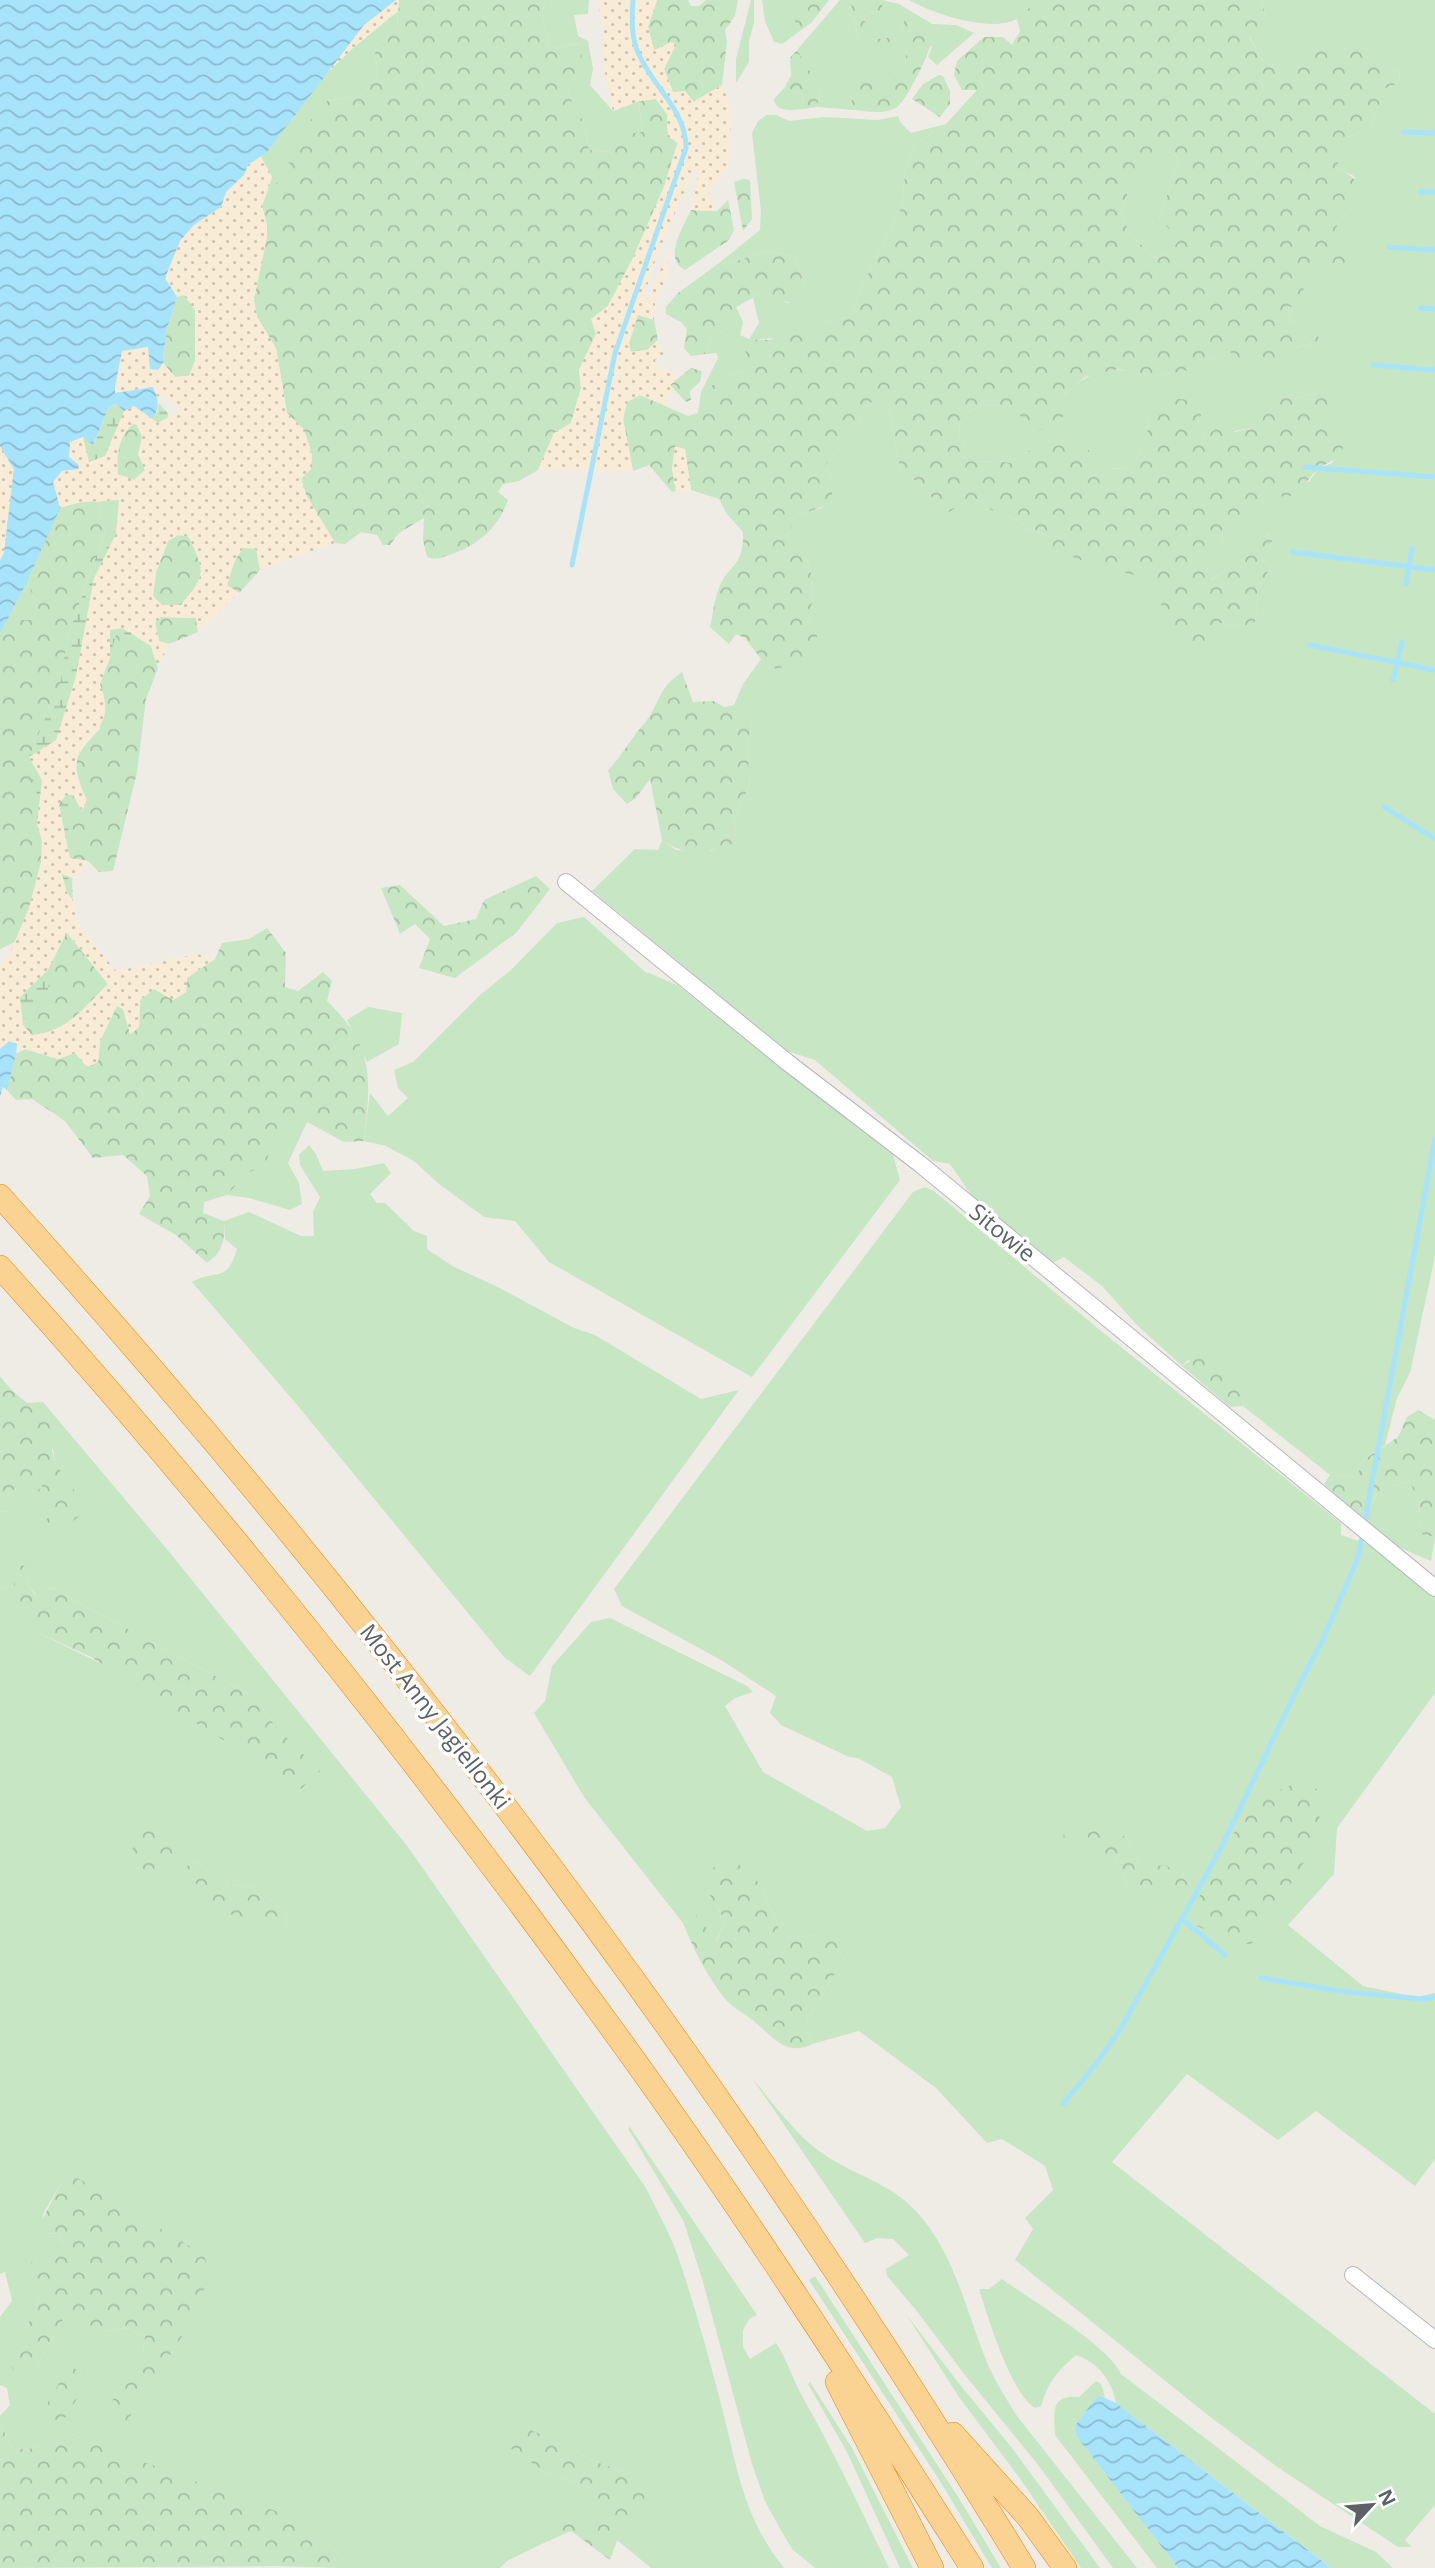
<svg xmlns="http://www.w3.org/2000/svg" width="1435" height="2568" viewBox="0 0 1435 2568" font-family="'Open Sans',sans-serif">
	<style>
		.green { fill: #c7e6c3; fill-rule: evenodd }
		.forest { fill: url(#forest-crowns); fill-rule: evenodd }
		.wetland { fill: url(#wetland-marsh); fill-rule: evenodd }
		.sand { fill: url(#sand-dots); fill-rule: evenodd }
		.water { fill: url(#water-waves) }
		.lines { fill: none; stroke-linecap: round; stroke-linejoin: round }
		.stream { stroke: #a8e3fc; stroke-width: 5 }
		.minor-casing { stroke: #b6b8bc; stroke-width: 18 }
		.highway-casing { stroke: #ed8707; stroke-width: 24 }
		.minor { stroke: #fff; stroke-width: 16 }
		.highway { stroke: #fad291; stroke-width: 23 }
		.labels { text-anchor: middle; dominant-baseline: central; stroke-width: 7; stroke-linejoin: round; paint-order: stroke }
		.street-label { font-size: 23px; fill: #5d6265; stroke: #fff }
	</style>
	<defs>
		<pattern id="forest-crowns" width="20" height="18" patternUnits="userSpaceOnUse" patternTransform="scale(1.75)"><rect width="20" height="18" fill="#c7e6c3"/><path d="M2 6a3 3 0 1 1 6 0M12 15a3 3 0 1 1 6 0" fill="none" stroke="#a5bea2"/></pattern>
		<pattern id="wetland-marsh" width="20" height="14" patternUnits="userSpaceOnUse" patternTransform="scale(1.75)"><rect width="20" height="14" fill="#c7e6c3"/><path d="M1 5h8M5 5V1M11 12h8M15 12V8" fill="none" stroke="#a5bea2"/></pattern>
		<pattern id="sand-dots" width="8" height="8" patternUnits="userSpaceOnUse" patternTransform="scale(1.75)"><rect width="8" height="8" fill="#f9ecd6"/><path d="M2 2h.1M6 6h.1" fill="none" stroke="#cdc3b1" stroke-width="1.8" stroke-linecap="round"/></pattern>
		<pattern id="water-waves" width="16" height="10" patternUnits="userSpaceOnUse" patternTransform="scale(1.75)"><rect width="16" height="10" fill="#a8e3fc"/><path d="M0 5q4-4 8 0t8 0" fill="none" stroke="#8cbbd0"/></pattern>
	</defs>
	<rect width="100%" height="100%" fill="#efece5"/>
	<path class="green" d="M545,0h44l-1,14 -14,1 4,21 10,5 5,28 -3,16 23,26 26,-10 3,31 -32,20 -21,-2 -6,-30 -9,-12 -6,-19 12,-45 -30,4 -8,-34z
		M751,0h3v23l-5,18v21l-13,21v-24z
		M762,0h20l14,15 -1,10 6,5 -19,14 -8,-2 -9,-21z
		M840,0h10l9,42h42l6,8 -2,14 -54,34 3,12 -37,-3 4,-17 -24,-40z
		M882,0l17,4 33,20 24,1 18,8 -37,32 -9,-8 4,-10 -28,-27 -3,17 -28,2 -9,-17 2,-9 16,-2z
		M909,0h129c-7,6 -14,15 -21,19 -27,14 -83,-5 -108,-19z
		M1262,0h173v1256l-25,117 -13,25 -12,47 -23,16 -5,16 -27,-2 -87,-69 1,-9 -56,-37 -6,6 -46,-42 -34,-38 -38,-29 -15,8 -75,-66 -24,-35 -17,-3 -118,-101 -28,-9 -195,-160 43,-42 23,1 4,-10 14,10 36,1 12,-7h11l-1,-24 16,-36 -3,-42 5,-19 -4,-13 -14,-5 9,-21 18,-25 15,10 41,-33 -8,-15c4,-18 7,-46 -3,-62 -4,-8 -13,-15 -19,-22l10,-23 25,-6 13,-24 -10,-18 31,-39 14,-25 20,9 10,59 22,15 15,19 36,-7 18,13 24,9 13,9 131,52c15,19 72,58 96,43l3,-32 13,-25 -8,-5v-12l10,-9 -6,-8 -44,41 -13,7 -4,-10 4,-14 12,-10 1,-20 17,-3 28,-37 41,-4 9,-13 14,-6 10,-22 -15,-14 -12,-34 -22,6 -13,-3 -25,31 -50,10 -4,-6v-21l-53,8 -1,20 -16,30 -26,1 -39,-23 -56,17 -12,-2 -24,1 -15,-25 1,-13 11,-14 13,-5 29,2 22,24c22,-27 45,-64 85,-61 10,0 21,7 32,6 28,-2 52,-13 77,-25l17,12 73,-22 -28,-21 -3,-15 29,-50 6,2 16,-37 23,-18 -8,-26 -15,-7 -1,-8 10,-24 22,-8 10,-27 -3,-11 22,-8 1,-10 -21,-13 -14,-12 -61,4 -26,17 -17,-10 -12,-24 16,-18z
		M398,11l-1,16 -21,18 -1,9 3,22 -19,20 -32,5 -35,77 -26,17 6,-18 -12,-22 7,-3 55,-74 31,-30z
		M785,87l17,7 1,15c-11,1 -27,4 -29,-10z
		M767,115h9l13,6 35,-4 54,3 20,-4 2,6 11,11 35,-9 -32,21 -9,27 -3,34 -42,84 -8,26 -28,7 -10,11c-22,1 -43,6 -65,5l6,31 -25,4 -29,18 17,-34 -1,-5 -12,1 6,-16 20,-11v-17l5,-3 7,15 -3,13 9,4 10,-16 -6,-25 8,-5 27,10 20,-10 -14,-37 -29,-5 -31,11 -15,1 41,-33 1,-19 -9,-78 6,-12z
		M1150,143h19l10,18 -20,57 20,22 -10,14 -14,4 -25,-25 -9,-17 7,-25 -8,-14 8,-3z
		M119,499l-3,35 -11,-2 -7,-30z
		M27,582l11,26 -6,12h-25z
		M584,917l60,54 33,14 216,170 7,25 -148,197 -203,-115 -34,-41 -31,-4 -45,-33 -25,-23 -28,-15 -22,-5 6,-48 18,23 20,-18 -10,-10 -4,-18 19,-8 66,-66 32,-26 46,-47z
		M368,1007l34,6 -3,31 -32,18 -20,-42z
		M307,1122l-19,41 11,20 3,21 -12,6 -41,-12 -22,-3 20,-22 18,-7c6,-22 19,-38 42,-44z
		M309,1145l7,9 7,17 32,-2 29,-6 7,10 -21,21 7,9h8l29,28 13,5v13l27,18 42,19 78,42 21,7 106,64 38,-9 -209,286 -26,-19 -206,-251 -106,-124c25,-14 34,3 45,-33l-12,-10 -1,-18 25,-9 52,24h13l-1,-24 7,-15 -20,-32 -1,-10z
		M925,1187l9,4 167,140 240,192v12l30,10 64,53v95l-98,135 -3,46 -46,51 75,61 53,11 19,-4v166l-20,27 -99,-75 -38,29 -91,-66 -75,88 323,252v91l-30,35 7,7h-14l-122,-81 -67,-50 -194,-156 18,-31 -8,-11 28,-28 -8,-24 -43,-27 -15,4 -51,-55 -77,-57 -47,13 -5,-23 42,-71 -32,-16 -27,5 -11,-11 -20,-45 -44,21 10,17 -10,22 -17,-28 -15,8 -99,-126 -50,-84 11,-12 7,-35 39,-44 19,-4 137,68 6,6 -18,6 -10,8 38,66 104,59 18,-3 16,-21 -9,-30 -34,-19 -9,-1 -68,-32 -11,-12 6,-17 -55,-36 -99,-54 -8,-17 299,-397zM1250,1803l-11,139 -17,-84zM1127,1838l13,29 -12,18 -14,-29z
		M43,1402l123,146 242,299 238,341c10,21 22,42 30,63 17,48 31,100 44,149 17,64 21,114 64,168h-133l-34,-28 22,-23 -16,-46 -33,-11 -14,-10 -34,20 51,19 12,19 -18,13 -16,-4 -29,7 6,17 -41,20 -7,7h-160l3,-9 -11,-12 -260,-112 -37,13 -22,2 -13,-27v-7l10,-11 -3,-17 -7,-3v-68l12,-16 -7,-29 -5,2v-762l11,-1 -3,-16 14,-12h21l-1,4 -10,7 27,19 -11,15 29,-34 -22,-31 -7,-46 -22,-14zM30,1572l-2,13 8,10 16,-7 204,110 19,28 44,45 -282,-139 -10,-24 -26,-20 13,-2zM195,1860l31,24 27,4 32,21 2,16 -28,-11 -22,7 -13,-16 -38,-37zM61,2183l120,155 -17,26 -58,48 37,-59 2,-16 -18,-9 -27,4 -28,-21 -8,7 -29,51 -26,-15 14,-19 18,-39 -2,-42 24,-8 -4,-12 -17,-1 1,-19z
		M1409,1481l9,18 2,35 15,3 -4,24 -42,-18 -28,-25 18,-27z
		M752,2078c22,26 44,58 73,77 29,20 67,29 91,56 40,44 50,101 72,154 8,18 19,35 29,51l120,152h-24l-74,-102 -74,-91 -49,-65 -29,-34 -1,-7 23,-14 -16,-16 -15,-1 -13,5z
		M629,2126l128,189 -7,3 -7,12v17l7,12 26,-16c11,16 16,35 26,53 32,56 59,114 87,172h-74l-23,-19 -13,-22 -14,-26 -13,-37 -49,-182 -19,-60 -55,-92z
		M815,2276l145,224 41,68h-9l-52,-87 -131,-201z
		M1002,2279c28,21 106,66 119,95l199,152 56,26 17,16h-62l-215,-165c-4,-22 -17,-40 -40,-48 -20,18 -26,24 -35,51l-6,2c-24,-14 -47,-91 -56,-119h10z
		M906,2314l51,67 55,67 88,120h-19l-60,-88 -62,-83z
		M1096,2381l5,3 4,13 -4,-1 -24,41 101,131h-21l-102,-133c-1,-22 -5,-41 24,-38z
		M810,2382l42,66 61,120h-13l-53,-116 -39,-68z"/>
	<path class="forest" d="M399,0h146l-3,14 8,34 31,-4 1,30 -14,15 6,19 9,12 6,30 21,2 11,-17 21,-3 -3,-31 17,-2 11,15v13l10,18 -13,42 -31,71 -25,48 -16,13 4,15 -17,36 2,18 -10,35 -17,10 -16,37 -19,11 -16,3 -5,8 10,8c-10,28 -30,46 -59,55 -8,3 -13,5 -22,2l-4,-17 1,-22 -25,15 -9,12h-7l-6,-10 -16,-3 -16,12 -10,-1 -29,-48 -5,-17 10,-9 1,-15 -8,-24 -17,-17 -11,-65 -19,-31 -3,-17 13,-75 -5,-19 4,-11 24,-27 -3,-20 40,-47 32,-5 19,-20 -3,-22 1,-9 21,-18z
		M657,0h31l3,6h8l7,-6h32l-3,16 -10,14 2,11 -5,44 -29,17 -20,-10 -9,-23 7,-27 -17,9 -6,-24z
		M782,0h47l-18,23 -10,7 -6,-5v-10z
		M850,0h32v11l-16,2 -2,8 7,5 2,13 28,-2 3,-17 6,-4 15,8 9,10c-2,14 -26,65 -37,73 -11,8 -30,4 -43,3l-3,-12 12,-28 22,6 20,-12 2,-14 -7,-7 -23,9 -18,-10z
		M1038,0h224l3,17 -16,19 12,23 17,10 25,-17 44,-5 18,1 14,12 21,13 -1,10 -21,8 2,11 -10,27 -22,8 2,17 -12,7 1,8c14,7 25,16 23,33l-23,18 -10,27 16,12v13h-14l-8,-15 -6,-2 -16,28 9,21 -9,6 -13,-4 3,14 9,7 16,-2 3,16 -24,7 -13,18 -37,-3 -16,-12 -40,19 -40,7 -30,-8 -14,3 -20,5 -21,18 1,20 -17,13 -13,3 -23,-24 -28,-2 -13,5 -11,14 -1,13 15,25 24,-1 12,2 38,-24 18,7 12,-8 27,31 26,-1 16,-30 1,-20 25,-20 22,3 6,9v21l4,6 20,-15 10,10 20,-5 25,-31 13,3 22,-6 17,9 -5,25 15,14 1,10c-9,10 -13,10 -23,17 -14,10 -16,25 -36,30l-16,-12 -9,12 -1,14 -18,11 -17,4 -1,19 -12,10 -4,14 5,10 12,-7 43,-41 8,8 -11,9v12l8,5 -13,25 -3,32 -7,5 -28,-5 -12,17 -20,5 -16,-10 -11,-30 7,-14 -9,-11 -52,-11 -52,-18 -8,-16 -19,-7 -13,-9 -24,-9 -18,-13 -24,15 -12,-8 -15,-19 -22,-15 -10,-59 -20,-9 -14,25 -31,39 10,18c-6,25 -14,24 -38,30l-10,23c6,7 15,14 19,22 10,16 7,44 3,62l8,15 -2,12 -15,14 -24,7 -15,-10 -16,-21 -9,-4 -7,10 -19,-17c3,-12 4,-27 9,-39 10,-25 25,-20 24,-56l-16,-18 -8,-15 -28,-9 -6,-41 -13,20 4,22 -4,1 -23,-27 -16,6 -10,-52 4,-17 13,-7 48,21 10,-3 3,-21 29,-18 24,-4 -9,-19 4,-12 21,1 24,-10 20,4 10,-11 28,-7 8,-26 42,-84 3,-34 9,-27 32,-21 31,-34h-15l-8,-15 3,-14 27,-24h19l9,8 8,-14 -3,-12zM1151,143h18l10,18 -20,57 20,22 -10,14 -14,4 -25,-25 -9,-17 7,-25 -7,-14 7,-3 16,3 11,-15z
		M797,50l24,40 -4,17 -14,2 -1,-15 -17,-7 6,-12 -1,-17z
		M939,75l4,1 7,15v13l-10,13 -28,-18 11,-15z
		M743,179l7,1 2,39 -9,12 -9,-49z
		M728,200l6,30 -5,10 -44,30c-23,-11 -1,-44 6,-60l26,1z
		M765,251l29,5 14,37c-12,17 -31,6 -47,0l-30,17v17l-20,11 -6,16 -14,2 -7,-8 3,-19 -6,-7 -15,-8v-7l12,-14 41,-30 15,-1z
		M184,294l11,16v51l-6,15 -14,1 -12,-14 3,-32 11,-34z
		M638,314l16,6 4,20 -11,10 -17,2 -1,-9z
		M691,368l11,3 -2,11 -10,9 1,9 -5,2 -16,-17z
		M133,423l4,1 5,13 -4,17 7,16 -11,10 -16,-6c-2,-18 1,-39 15,-51z
		M87,500l11,2 7,30 -38,106 9,38 -34,104 -5,43 5,18 -1,21 -10,40 -16,40 -15,7v-316l7,-13h25l6,-12 -11,-26 33,-74z
		M178,535l11,2c16,36 18,36 -8,68h-19l-9,-9 3,-24 12,-31z
		M243,548h13l4,22 -21,23 -12,-8 8,-25z
		M160,617l36,1 2,14 -29,12 -10,-3 -4,-18z
		M122,628l29,18 7,22 -12,31 -9,73 -24,99 -14,1 -11,-11 -18,-3 -4,-63h8l7,15 5,-10c-14,-38 -15,-41 14,-71v-45l9,-26v-28z
		M682,672l11,30 21,-1 10,6 10,-2 14,5 4,13 -5,19 3,42 -16,36 1,24c-14,0 -15,5 -26,7 -19,2 -32,0 -47,-11l-12,-61 -14,19 -9,6 -14,-15 -5,-19c10,-10 16,-20 24,-31 5,-8 12,-14 17,-22 13,-21 11,-30 33,-45z
		M536,876l14,13 -33,43 -62,46 -36,-10 11,-29 -15,-15 -15,10 -19,-46 19,-3 44,41 32,-7 8,-19z
		M267,928l19,25 -1,34 13,4 25,-19 9,9 -5,20c48,46 44,78 37,140l-20,1 -37,-20c-23,6 -36,22 -42,44l-18,7 -20,22 -23,7 -1,11 21,8c1,19 -1,31 -17,42l-31,-28 -37,-21 11,-18 -3,-20 -24,-21 -30,3 -28,-37 -33,-22 -16,1 -9,-10 9,-36 9,-5 33,10 17,-6 12,14 11,-5 2,-21 17,-35 6,3 8,25 8,-7 1,-27 14,-11 19,11 13,-8 1,-14 28,-19 7,-16 27,-4z
		M66,932l42,52c-25,24 -40,47 -76,52l-9,-11z
		M1199,1356l22,7 23,34 -1,9 -13,1 -48,-41z
		M0,1376c13,18 29,29 48,41l6,25 -2,9 3,12 22,31 3,22 -13,9 -19,3 -6,-7 17,-8 -18,-9 -9,-10 10,-7v-4h-20l-13,11 8,8 -6,9 -11,1z
		M1418,1410l17,10v117l-15,-3 -2,-35 -9,-18 -30,10 -18,27 -37,-34 6,-9 27,2 5,-16 36,-24 9,-20z
		M13,1564l13,2 4,6 -2,13 7,10 17,-7 204,110 19,28 45,45 -19,18 -210,-132 -54,-25 -10,-11v-13l-26,-14v-6l13,-2z
		M1296,1783l21,6 3,19 -2,32 -62,99 -6,6 -54,-19 -4,-16 58,-107z
		M1065,1823h37l25,15 13,29 26,-2 25,20 -6,11 -57,-11 -14,-29 -51,-14z
		M148,1827l21,6 11,16 -9,17 -27,4 -12,-14 2,-25z
		M732,1858l27,25 20,45 11,11 27,-5 24,4 8,12 -42,71 5,23c-25,13 -38,-6 -56,-21 -9,-8 -22,-14 -30,-23 -19,-23 -32,-50 -43,-77l15,-8 18,27 9,-21 -22,-38 13,-19z
		M195,1860l31,24 27,4 32,21 2,16 -14,2 -14,-13 -22,8 -13,-17 -15,-3 -24,-34z
		M76,2177l128,78 6,22 -29,61 -57,88 -15,-2 -4,-12 38,-59 2,-16 -18,-9 -27,4 -29,-20 -7,6 -29,51 -18,3 -9,-7 1,-11 14,-19 18,-39 -12,-31 10,-11 24,-9 -4,-11 -17,-1 -4,-5 23,-45z
		M69,2366l15,7 -5,22 -13,22 -18,5 -4,-13z
		M0,2423l13,27 22,-2 36,-13 226,84 7,15 28,13 11,12 -3,9 -62,-2 -278,2z
		M531,2430l45,20 14,10 33,11 23,22 -7,24 -22,23 -7,20 -39,-29 -23,10 -7,-17 30,-8 16,5 17,-13 -11,-19 -51,-19 -33,-23 2,-9z"/>
	<path class="wetland" d="M159,403l9,11 -1,9 22,114 -11,-2 -45,17v46l6,35 -9,7 -14,-5 -7,23 -35,88 -4,36 3,136 -18,38 -10,47c-5,3 -11,6 -15,10 -12,12 -18,58 -23,77l-7,-6 15,-142 16,-40 10,-40 1,-22 -5,-17 -8,-66 32,-76 6,-43 38,-106 11,1 3,-34 -46,-19 -46,102 -27,51v-201l70,10 13,-5 11,7 15,-37 8,-3 40,9zM133,424l4,1 5,12 -4,17 7,16 -11,10 -16,-6c-2,-18 1,-39 15,-50z"/>
	<path class="sand" d="M396,0h3l-1,11 -45,37 -31,30 42,-53z
		M598,0h59l-9,27 6,23 18,-8 4,3 -12,24 9,23 12,-1 9,11 28,-17 6,15 3,23 -3,45 -20,22 9,21 -26,-1 8,-38h-6l-37,86 -13,40 6,1 19,-48 -2,30 -11,21 -1,18 -16,-5 -9,28 2,9 16,-2 11,-10 6,14 -9,6 4,10 8,-2 11,10 -8,7 3,5 -8,15 -25,-10 -13,7 -4,17 10,52 -95,-1 16,-37 17,-10 10,-35 -2,-18 17,-36 -5,-15 17,-13 25,-48 31,-71 13,-42 -1,-4 -8,-4 -1,-23 -11,-15 -17,2 -26,10 -10,-47 1,-27z
		M260,155l12,22 -10,29 5,19v12l-13,63 3,17 19,31 11,65 17,17 8,25 -1,14 -10,10 5,16 29,48 -75,27 -4,-21 -13,-1 -8,12 -8,25 12,8 -41,39 -2,-14 -35,-1 -6,6 4,18 10,3 -11,24 -7,-22 -29,-18 -12,2v28l-10,26c20,51 -24,49 -24,84 -1,10 7,23 11,32l-5,11 -9,-16h-7l-7,10 11,53 18,3 -12,18 -14,-5 5,19 6,7 8,28 35,43 81,-17 18,5 -28,19 -1,14 -13,8 -19,-11 -14,11 -1,27 -9,7 -7,-25 -6,-3 -17,35 -2,21 -11,5 -12,-14 -17,6 -33,-10 -22,9 -3,-4v-86l9,-13 20,-47 12,-46 1,-21 -5,-18 5,-43 -13,-23 27,-17 20,-64 18,-98 22,-44 3,-34c-22,2 -39,0 -59,8l-7,-26 15,-24 2,-16 13,-5 6,25 16,-6 19,-45 10,-5 24,17 21,-12 -9,-11 -13,-4 -4,-9 -38,6 7,-42 27,-4 9,23 5,-7 12,14 14,-1 6,-15v-51l-11,-15 -7,2 -12,-19 15,-37 14,-16 27,-18 5,-15 18,-17 4,-10zM133,424l4,1 5,12 -4,17 7,16 -11,10 -16,-6c-2,-18 1,-39 15,-50zM178,535l11,2c16,36 18,36 -8,68h-19l-9,-9 3,-24 12,-31zM67,932l41,52c-25,25 -39,47 -76,51l-9,-10 -3,-28 28,-27z
		M0,446l14,23 -10,84 -4,8z
		M675,446l10,3 6,41 -15,1 -4,-22z"/>
	<path class="water" d="M0,0h396l-32,25 -97,127 -19,13 -4,10 -18,17 -5,15 -27,18 -14,16 -15,37 12,19 -11,34 -3,32 -5,7 -8,-1 -2,-22 -26,4 -7,36v6l38,-6c5,12 8,21 -1,31l-18,-12 -10,5 -8,-7 -7,3 -16,38 -10,-8 -13,5 -1,15 9,7 1,5 -17,2 -9,11 7,26 -33,74 -27,51v-72l4,-8 10,-84 -14,-23z
		M9,1041l8,3 -1,10 -9,36 -4,-4 -3,11v-48z
		M1101,2396l15,7 215,165h-153l-101,-131 -2,-11 20,-27z"/>
	<g class="lines">
		<path class="stream" d="M1403,132l32,1
			M1420,192h15
			M1389,247l46,3
			M1420,308l15,1
			M1373,365l62,5
			M1305,467l130,10
			M1292,552l143,18
			M572,565l43,-212 71,-205c0,-40 -36,-63 -49,-98 -6,-16 -5,-34 -4,-50
			M1406,584l6,-36
			M1310,645l125,25
			M1393,680l9,-38
			M1384,807l51,32
			M1365,1520l70,-381
			M1182,1919l43,36
			M1261,1978l78,13 83,8 13,-2
			M1063,2104l36,-44 22,-32 99,-178 78,-163 24,-46 35,-81 5,-22"/>
		<g class="minor-casing">
			<path id="minor" d="M566,882l221,180 133,102 515,424
				M1353,2275l82,65"/>
		</g>
		<g class="highway-casing">
			<path id="highway" d="M0,1196c383,425 727,883 1024,1372
				M0,1267c215,239 415,490 604,751 130,178 250,364 368,550
				M837,2382l95,186
				M953,2434l75,83 37,51"/>
		</g>
		<use href="#minor" class="minor"/>
		<use href="#highway" class="highway"/>
	</g>
	<g class="labels">
		<g class="street-label">
			<text transform="translate(1003 1232) rotate(39)">Sitowie</text>
			<text transform="translate(436 1716) rotate(52)">Most Anny Jagiellonki</text>
		</g>
	</g>
	<g transform="translate(1372 2505) rotate(64)" stroke="#ffffff" stroke-width="5" paint-order="stroke">
	<path d="M0-5L12 26L0 18L-12 26Z" fill="#5d6265"/>
	<text y="-10" font-size="19" font-weight="bold" text-anchor="middle" fill="#5d6265">N</text>
	</g>
</svg>
